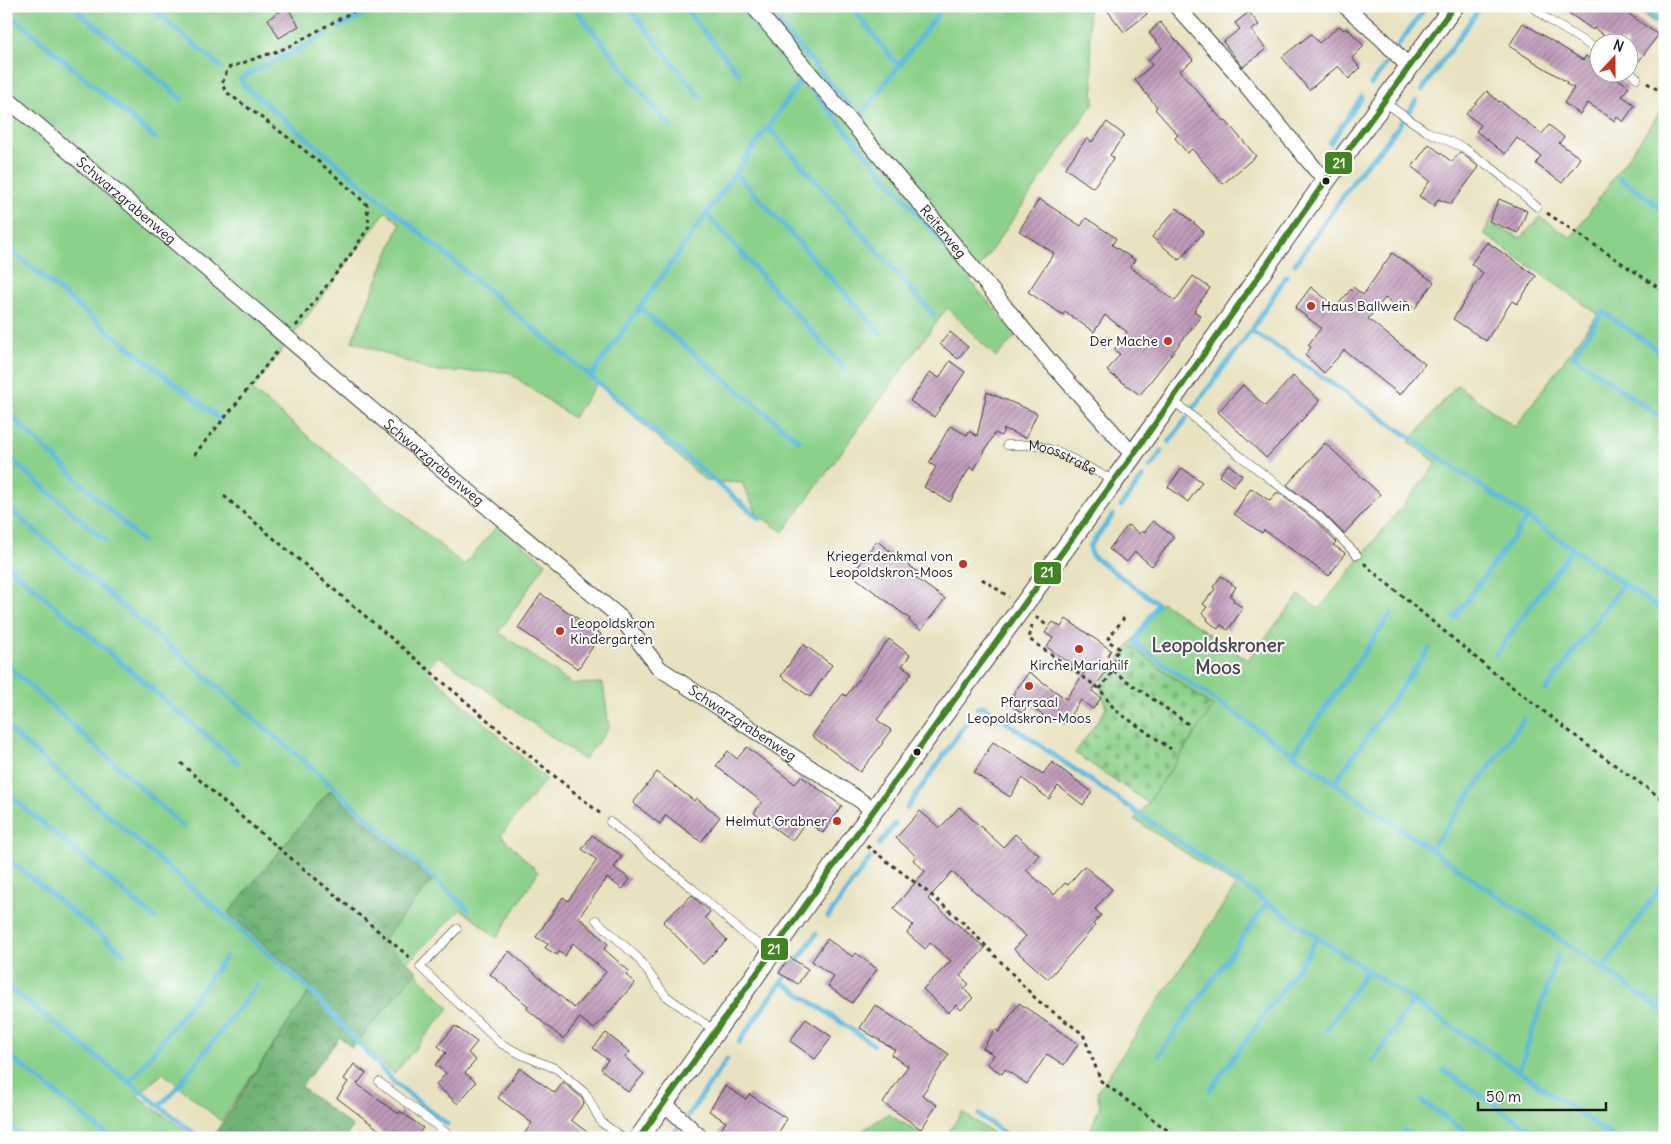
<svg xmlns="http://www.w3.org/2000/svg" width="1671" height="1144" viewBox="0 0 1671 1144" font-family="Delius,sans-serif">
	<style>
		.green { fill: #8cd18a; stroke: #547653 }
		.forest { fill: url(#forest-crowns); stroke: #466849 }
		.cemetery { fill: url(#cemetery-stones); stroke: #547653 }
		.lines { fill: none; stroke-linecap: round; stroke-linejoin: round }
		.stream { stroke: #62bde0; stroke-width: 5 }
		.building { fill: url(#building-hatch) }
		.service-casing { stroke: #3b3a35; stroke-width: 9 }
		.minor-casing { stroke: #3b3a35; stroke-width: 17 }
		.tertiary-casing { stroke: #3b3a35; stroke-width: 21 }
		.path { stroke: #3b3a35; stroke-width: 3; stroke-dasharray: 4 4; stroke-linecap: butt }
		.service { stroke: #fff; stroke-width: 8 }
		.minor { stroke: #fff; stroke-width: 15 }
		.tertiary { stroke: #fff; stroke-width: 19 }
		.bus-1-casing { stroke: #fff; stroke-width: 10 }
		.bus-1 { stroke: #3f8621; stroke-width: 6 }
		.bus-dot { fill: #1c1c1c; stroke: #fff; stroke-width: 2 }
		.poi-dot { fill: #c8321e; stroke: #fff; stroke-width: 2 }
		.labels { text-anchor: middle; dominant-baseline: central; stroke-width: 4; stroke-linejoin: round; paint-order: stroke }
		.street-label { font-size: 14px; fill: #1c1c1c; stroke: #fff }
		.poi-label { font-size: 14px; fill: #1c1c1c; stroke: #fff; text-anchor: end }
		.district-label { font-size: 19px; font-weight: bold; fill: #554853; stroke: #fff }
		.line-badge { stroke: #fff; stroke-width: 2 }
		.badge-label { font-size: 14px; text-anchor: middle; font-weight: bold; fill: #fff }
	</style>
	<defs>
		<pattern id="forest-crowns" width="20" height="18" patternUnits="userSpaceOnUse" patternTransform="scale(1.25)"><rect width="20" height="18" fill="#71b376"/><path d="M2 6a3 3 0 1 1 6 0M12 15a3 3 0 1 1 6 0" fill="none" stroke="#5c9160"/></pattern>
		<pattern id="cemetery-stones" width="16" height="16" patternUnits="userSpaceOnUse" patternTransform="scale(1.25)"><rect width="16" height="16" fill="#8cd18a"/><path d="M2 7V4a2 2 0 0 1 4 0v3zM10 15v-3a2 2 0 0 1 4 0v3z" fill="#78b376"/></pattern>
		<pattern id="building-hatch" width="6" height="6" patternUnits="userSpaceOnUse" patternTransform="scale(1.25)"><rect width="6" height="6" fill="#bf9aba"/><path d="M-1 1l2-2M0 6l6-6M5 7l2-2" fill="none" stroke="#9a7d96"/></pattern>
	</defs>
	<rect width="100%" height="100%" fill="#fff"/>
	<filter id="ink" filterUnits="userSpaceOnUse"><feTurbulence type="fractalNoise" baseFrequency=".02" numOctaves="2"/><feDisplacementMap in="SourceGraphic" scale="10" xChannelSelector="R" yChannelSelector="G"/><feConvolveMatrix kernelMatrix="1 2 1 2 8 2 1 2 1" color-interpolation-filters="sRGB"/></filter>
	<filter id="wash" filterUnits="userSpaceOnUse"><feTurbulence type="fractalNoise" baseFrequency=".0096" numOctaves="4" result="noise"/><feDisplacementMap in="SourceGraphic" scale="20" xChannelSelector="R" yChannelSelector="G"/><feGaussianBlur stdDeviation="1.12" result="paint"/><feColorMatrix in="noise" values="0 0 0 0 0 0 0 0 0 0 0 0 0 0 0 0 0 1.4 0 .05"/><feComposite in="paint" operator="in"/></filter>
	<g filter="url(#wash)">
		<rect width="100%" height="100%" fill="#e9e2c0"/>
		<path class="green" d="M6,6h314l10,11 20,-11h738l6,96 -124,179 47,54 -21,22 -49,-49 -164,224 -26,-18 -15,-31 -36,-2 -109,-98 -24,35 -65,-46 -76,-1 -80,-30 48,-117 -14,-13 -134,179 212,175 34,-40 48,38 -47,69 73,52 31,-1 6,45 -25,32 -145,-104 -13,14 120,109 -45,56 37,37 -41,66 -36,-29 -55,54 43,45 -55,66 -85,-81 -88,128 -58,-48 -26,23 58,42h-189z
			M1632,6h33v24z
			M1665,105v1033h-572l-2,-10 9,-22 -3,-14 139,-206 -102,-67 14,-16 65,-96 -84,-62 33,-43 86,58 51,-65 20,14 118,-146 -28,-21 48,-57 58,42 83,-113 -114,-80 5,-11 32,15 19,-21 31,21z
			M962,1112l38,26h-55z
			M888,1114l40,24h-56l-10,-7z"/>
		<path class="forest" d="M330,790l102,91 -50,60 35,30 -65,77 -12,-11 -39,50 52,40 -8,11h-133l100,-151 -84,-74z"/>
		<path class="cemetery" d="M1129,645l84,62 -65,96 -73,-50 31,-44 -6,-23z"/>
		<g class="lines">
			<path class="stream" d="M72,6l110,93
				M149,6l72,61
				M573,6l97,121
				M627,6l74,92
				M683,6l56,68
				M740,6l50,59
				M764,6l90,105 7,4 83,-109
				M851,6l43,55 7,4
				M1636,6l29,20
				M6,11l149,127
				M338,28l32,-17
				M326,35l-78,39 -7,5 4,7 515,433
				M1396,48l31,-42
				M798,74l170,199
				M1371,84l19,-25
				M1422,90l59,-84
				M1409,111l7,-10
				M768,127l166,188
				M1330,143l32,-46
				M735,172l145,160
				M1620,178l45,33
				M706,213l139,156
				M6,246l101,84 113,89
				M1295,264l68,-96 18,-19 22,-29
				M638,307l161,134
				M1251,331l32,19 382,262
				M1665,355l-62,-43 -30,44 92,64
				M591,376l211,-297
				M1194,407l57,-76 35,-55
				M6,411l136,130
				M1169,442l17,-23
				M6,455l100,86
				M1150,468l12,-17
				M6,506l306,262 156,141
				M1121,506l22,-29
				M1113,515l-23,31 1,9 67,49 -21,33 -1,8 529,367
				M6,564l231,198
				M1454,618l73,-100
				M1496,654l76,-105
				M6,664l178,163
				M1546,690l77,-106
				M977,708l6,-2 334,231 202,134 96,67
				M6,727l304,263 86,94 51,40
				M1293,754l99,-141
				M1334,783l95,-134
				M6,792l149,126
				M907,808l58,-83
				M879,844l16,-20
				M1431,849l93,-130
				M6,857l118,97
				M828,917l42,-59
				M798,960l18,-26
				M1603,969l62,-89
				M782,982l92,63
				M6,985l194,153
				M1327,1030l40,-60
				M739,1042l46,-65
				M6,1053l105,85
				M1159,1055l108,-152
				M1373,1061l40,-60
				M1443,1070l100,68
				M1519,1071l39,-116
				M128,1081l8,-6 90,-119
				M1210,1090l100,-139 7,-14
				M1422,1101l53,37
				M159,1105l11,-9 87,-111
				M979,1115l32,23
				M688,1116l39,-57
				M6,1123l18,15
				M1403,1130l11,8
				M672,1138l5,-8"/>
		</g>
		<g id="blocks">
			<path class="building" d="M1104,6h36l7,8 -23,18z
				M1559,6h59l40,29 -19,26 -11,-7v-12h-15l-19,-14 -1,2z
				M287,7l12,19 -20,12 -11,-19z
				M1249,12l10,13 -8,5 15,19 -23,18 -20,-25 17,-13 -5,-6z
				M1160,22l33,38 -13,11 43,50 2,-1 31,36 -33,28 -31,-35 -5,4 -12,-15 3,-3 -23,-26 2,-2 -22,-27 17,-15 -4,-5 14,-12 -13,-15z
				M1523,23l60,37 3,-4 12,9v7h11l20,15 -7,9 13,9 -12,17 -6,-5 -2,4 -27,-18 -8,11 -16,-11 10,-15 -8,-4 1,-2 -58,-36z
				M1339,26l5,4 3,-2 17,18 -12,12 8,10 -11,11 -11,-13 -29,24 -27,-33 29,-23 8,9z
				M1487,91l12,11 1,-1 42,33 7,-9 15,12 -5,6 21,15 -18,25 -26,-19 5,-8 -24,-18 -12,16 -29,-23 5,-6 -15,-11z
				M1107,122l17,13 -14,20 4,3 -21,30 -28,-20 22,-30 5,4z
				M1429,144l23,18 8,-10 19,15 -28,37 -13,-5 -4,7 -15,-10 11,-15 -18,-14z
				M1039,199l42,27 5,-8 30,20 -4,7 23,15 -5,7 45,34 18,-25 17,12 -16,23 7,5 -61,79 -33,-24 13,-17 -6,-4 13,-18 -22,-17 -11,17 -29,-20 -2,3 -35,-23 26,-39 -35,-22z
				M1499,199l28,12 -9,22 -29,-12z
				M1177,208l27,24 -25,28 -27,-23z
				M1487,242l49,34 -19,28 -5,-3 -26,40 -33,-22 30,-46 -12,-9z
				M1392,253l42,29 -19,26 -9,-7 -6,8 -15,-11 -17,21 57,45 -25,31 -56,-45 -20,23 -19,-18 6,-8 -3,-2 13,-17 -26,-20 16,-21 25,20 17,-20 10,8z
				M950,332l18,15 -10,12 -18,-15z
				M950,361l15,11 -31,45 -24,-16 20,-29 9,6z
				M1293,376l27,25 -54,57 -48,-46 25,-27 22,21z
				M987,392l50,21 -11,25 -22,-9 -3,7 -6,-3 -21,37 -4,-3 -20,35 -26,-15 12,-20 -7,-4 21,-37 17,9 2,-4 8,5z
				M1325,443l55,51 -36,40 -21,-21 -36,-28z
				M1228,464l14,11 -9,11 -14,-10z
				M1182,468l20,14 -14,20 -20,-15z
				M1251,488l19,13 6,-8h3l37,28 20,21 -3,3 12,8 -16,23 -65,-46 -2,3 -28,-19z
				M1153,521l21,16 -22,29 -17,-14 -8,10 -18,-13 19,-24 12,9 2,-3 2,2z
				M877,541l42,32 -3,5 29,21 -24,31 -12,-9 1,-2 -58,-44z
				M1221,576l15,11 -6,9 4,3 -1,2 10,7 -15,22 -7,-5 -3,4 -11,-9 1,-2 -6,-5 5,-6 -4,-3 12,-15 -2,-2z
				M541,594l60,40 -23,35 -60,-41z
				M1066,619l45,31 -3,5 2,11 -18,25 9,7 -8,11 -12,-9 -17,24 -8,-6 -3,4 -25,-17 -6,8 -13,-10 5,-7 -1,-2 16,-22 37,27 18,-26 -37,-26 6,-9 -8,-5 4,-6 4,-5 8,5z
				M889,639l21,16 -8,11 10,7 -35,47 14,10 -9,12 1,1 -23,29 -48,-36 31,-42 3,2z
				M803,644l29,21 -22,32 -29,-21z
				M993,742l50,32 9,-12 40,30 -9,13 -25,-19 -9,13 -27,-21 -12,19 -36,-24z
				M747,747l48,37 6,-8 41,30 -19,27 -17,-12 -14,20 -38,-28 8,-11 -46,-36 12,-15 9,8z
				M657,772l37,29 2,-3 24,19 -19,25 -35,-27 -6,9 -27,-21z
				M959,807l44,40 12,-13 24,21 -13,15 28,25 11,-12 3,2 16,-19 28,23 -17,20 6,6 -8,9 2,2 -47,53 -34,-30 12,-13 -74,-64 -24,27 57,49 -25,28 9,8 -5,5 9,9 -12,12 -5,-5 -8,8 -25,-24 28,-28 -21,-18 -5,6 -18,-16 6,-8 -20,-16 32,-38 -12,-11 3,-4 -20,-18 24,-27 20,17z
				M592,835l30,21 -8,11 16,12 -7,10 -16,-11 -28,39 29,27 -4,5 25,22 -3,4 9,8 -41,46 -14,-11 -17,21 -37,-31 2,-2 -38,-32 19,-23 65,57 32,-36 -33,-29 -8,13 -6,-4 -2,3 -12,-7 3,-4 -12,-7 27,-40 5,4 29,-41 -15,-11z
				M692,895l18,17 -5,5 22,23 -24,24 -40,-42z
				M827,939l26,18 3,-4 21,16 -25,34 -24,-17 6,-9 -22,-16z
				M789,957l19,12 -10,15 -19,-11z
				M1019,1003l59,41 -14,21 -17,-11 -20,30 -22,-15 -3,5 -15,-10 7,-9 -11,-7 12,-19 4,3z
				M875,1005l74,49 -27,41 15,10 -16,24 -38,-26 25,-37 -17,-11 4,-5 -35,-22z
				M806,1019l26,18 -17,22 -25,-18z
				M455,1026l22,16 -9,11 8,7 -11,13 11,9 -18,22 -22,-19 10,-12 -11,-8 11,-12 -8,-7z
				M606,1033l24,19 -5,5 19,17 -16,18 -27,-23 7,-9 -15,-12z
				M354,1064l12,9 -9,11 33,24 9,6 1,-3 23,17 -8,10h-25l-53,-40 11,-16 -4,-3z
				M520,1068l35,25 8,-11 19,16 2,5 -13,17 24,18h-74l11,-15 -34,-25z
				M725,1086l21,13 3,-5 38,25 -12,19h-59l10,-16 -17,-11z"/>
		</g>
	</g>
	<g filter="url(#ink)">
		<use href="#blocks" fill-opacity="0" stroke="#3b3a35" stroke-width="1"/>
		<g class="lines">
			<g class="service-casing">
				<g id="service">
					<path d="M1532,6l17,14 49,30"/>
					<path d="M1628,71l9,7"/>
					<path d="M1384,102l42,29 38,17 33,24 40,35"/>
					<path d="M1171,402l9,4 60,50 80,61 37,38"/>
					<path id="s1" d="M1007,445h29l21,6 58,30"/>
					<path d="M610,822l82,66 53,47 27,17"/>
					<path d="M596,920l41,37 29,39 49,35"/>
					<path d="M457,929l-37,38 80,76 22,12 35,14 29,25 15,28 22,16"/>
					<path d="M379,1082l74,56"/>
				</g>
			</g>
			<g class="minor-casing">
				<g id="minor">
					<path id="s2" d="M753,6l185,219 108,132 87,98"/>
					<path d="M1176,6l55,61 85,103 11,9"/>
					<path d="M1345,6l38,34 26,27"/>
					<path id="s3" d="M6,98l426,363 189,157 38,50 202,133 12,10"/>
					<path d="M664,1103l37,35"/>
				</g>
			</g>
			<g class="tertiary-casing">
				<path id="tertiary" d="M639,1138l216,-302 278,-381 194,-276 127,-173"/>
			</g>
			<path class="path" d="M1647,83l18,11
				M1547,213l118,79
				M296,326l58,-76 15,-24 -2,-21c-43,-42 -92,-78 -141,-113l-4,-8 6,-16 58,-20 77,-42
				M194,455l42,-51 43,-55
				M224,496l300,255 78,64
				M1364,563l7,7 122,102 98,76 74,53
				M982,579l27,18
				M1036,617l13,10
				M1032,625l-3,14 71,50 15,21 56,39
				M1113,671l75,53
				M1100,689l16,-22 -2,-11 6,-7 -13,-9 17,-22
				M181,763l44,40 188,157
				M867,846l62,47 38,33 70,74 46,34 18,47 77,57"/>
			<use href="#service" class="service"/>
			<use href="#minor" class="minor"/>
			<use href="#tertiary" class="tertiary"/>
			<g class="bus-1-casing">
				<path id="bus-1" d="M639,1138l216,-302 278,-381 194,-276 127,-173"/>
			</g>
			<use href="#bus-1" class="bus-1"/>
		</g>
	</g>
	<g class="bus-dot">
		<circle cx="1326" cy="181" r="4.5"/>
		<circle cx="917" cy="752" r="4.5"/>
	</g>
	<g class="poi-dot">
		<circle cx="1311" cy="306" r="5"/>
		<circle cx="1168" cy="341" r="5"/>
		<circle cx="963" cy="564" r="5"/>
		<circle cx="560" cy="631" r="5"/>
		<circle cx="1079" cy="649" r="5"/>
		<circle cx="1029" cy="686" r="5"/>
		<circle cx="837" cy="821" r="5"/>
	</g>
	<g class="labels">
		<g class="street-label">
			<text stroke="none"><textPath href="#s3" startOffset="158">Schwarzgrabenweg</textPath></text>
			<text stroke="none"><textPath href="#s2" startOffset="295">Reiterweg</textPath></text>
			<text stroke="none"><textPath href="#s1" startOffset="58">Moosstraße</textPath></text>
			<text stroke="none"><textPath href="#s3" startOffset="562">Schwarzgrabenweg</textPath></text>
			<text stroke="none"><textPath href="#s3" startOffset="968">Schwarzgrabenweg</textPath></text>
		</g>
		<g class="poi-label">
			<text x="1321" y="306" text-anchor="start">Haus Ballwein</text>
			<text x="1158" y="341">Der Mache</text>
			<text x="953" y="556">Kriegerdenkmal von<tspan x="953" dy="16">Leopoldskron-Moos</tspan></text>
			<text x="570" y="623" text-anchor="start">Leopoldskron<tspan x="570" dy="16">Kindergarten</tspan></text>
			<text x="1079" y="665" text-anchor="middle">Kirche Mariahilf</text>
			<text x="1029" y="702" text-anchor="middle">Pfarrsaal<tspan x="1029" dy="16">Leopoldskron-Moos</tspan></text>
			<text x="827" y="821">Helmut Grabner</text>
		</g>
		<g class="district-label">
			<text x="1218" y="645">Leopoldskroner<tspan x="1218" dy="22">Moos</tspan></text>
		</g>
	</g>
	<g class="line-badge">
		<rect x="1324" y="151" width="29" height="24" rx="5" fill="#3f8621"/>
		<rect x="1033" y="561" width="29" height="24" rx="5" fill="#3f8621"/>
		<rect x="760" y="937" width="29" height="24" rx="5" fill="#3f8621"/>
	</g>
	<g class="badge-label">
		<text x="1339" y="168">21</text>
		<text x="1047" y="577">21</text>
		<text x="774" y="954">21</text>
	</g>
	<rect width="1671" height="1144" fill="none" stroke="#fff" stroke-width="25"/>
	<g transform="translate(1614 58) rotate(21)"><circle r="24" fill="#ffffff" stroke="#a4a4a4"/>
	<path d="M0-4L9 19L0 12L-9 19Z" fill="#c8321e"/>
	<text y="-8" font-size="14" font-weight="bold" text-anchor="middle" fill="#1c1c1c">N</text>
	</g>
	<path d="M1478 1102v8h128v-8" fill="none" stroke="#1c1c1c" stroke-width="2.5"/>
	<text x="1486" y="1102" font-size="15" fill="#1c1c1c" stroke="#ffffff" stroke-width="4" paint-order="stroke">50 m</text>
</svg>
